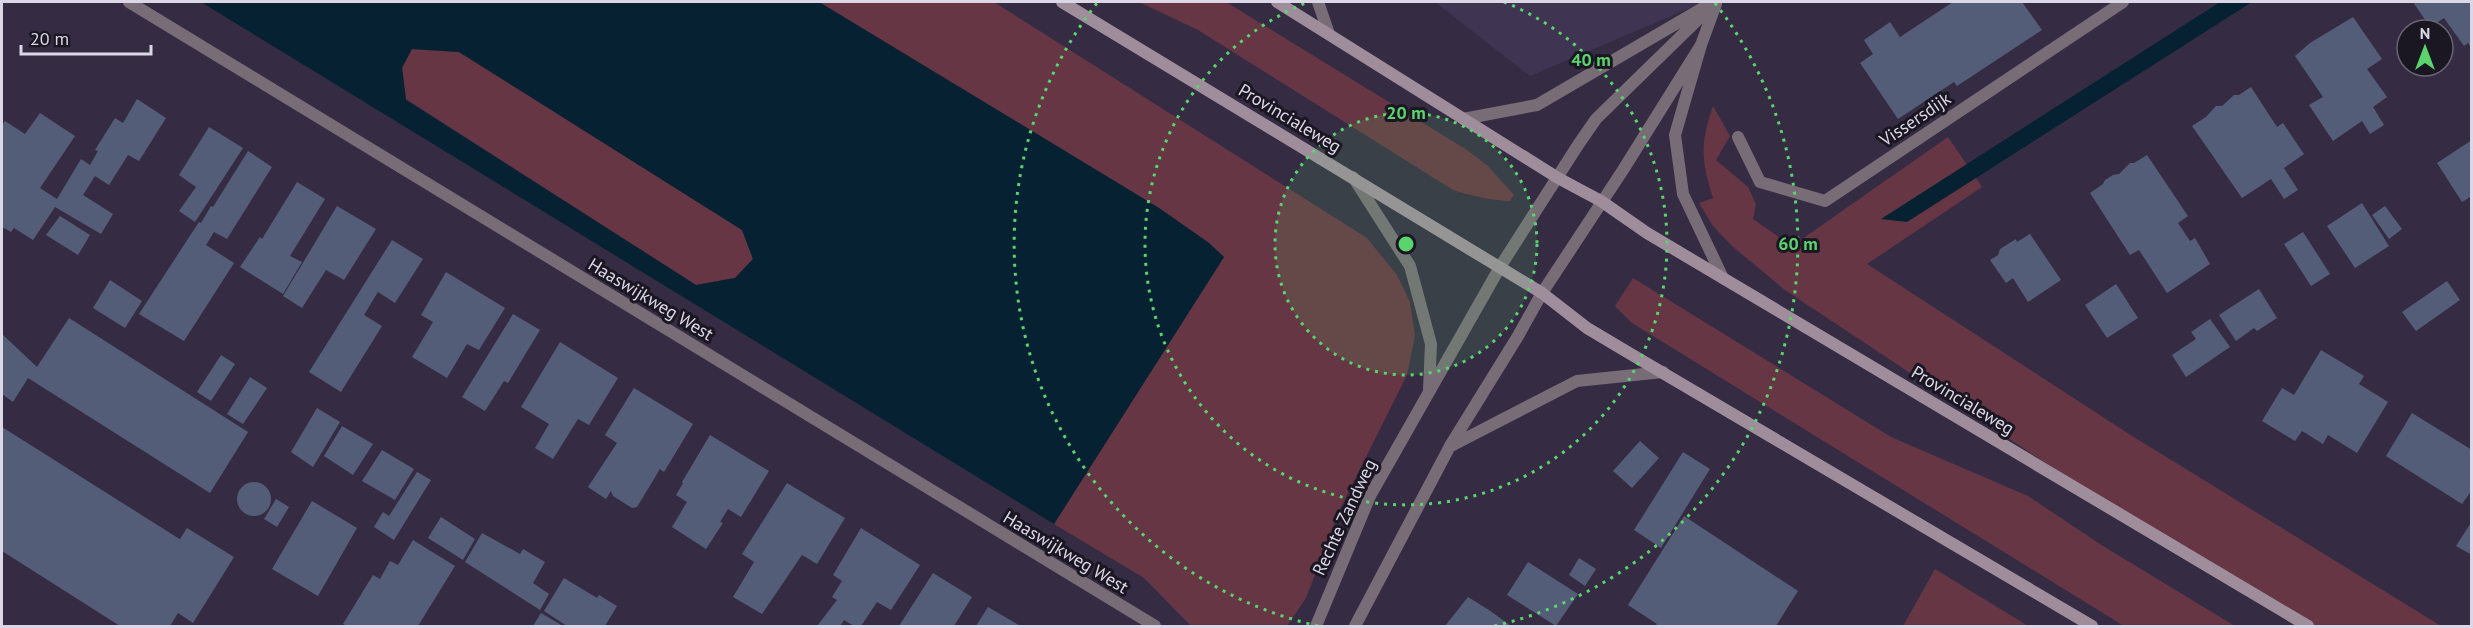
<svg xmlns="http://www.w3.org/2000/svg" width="2473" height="628" viewBox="0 0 2473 628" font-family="'PT Sans',sans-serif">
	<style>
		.built { fill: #3f3452 }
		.green { fill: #663644 }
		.water { fill: #062232; fill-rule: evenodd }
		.building { fill: #545d77 }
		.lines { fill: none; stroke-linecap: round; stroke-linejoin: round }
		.lane { stroke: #786c76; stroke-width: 12 }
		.street { stroke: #786c76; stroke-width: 12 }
		.secondary { stroke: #9f8d9c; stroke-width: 12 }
		.ring { fill: none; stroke: #5ad56e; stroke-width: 3; stroke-dasharray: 3 6 }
		.labels { text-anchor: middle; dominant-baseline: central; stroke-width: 6; stroke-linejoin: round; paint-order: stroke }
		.street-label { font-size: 18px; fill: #dcd7e7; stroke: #1b1722 }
		.centre { fill: #5ad56e; stroke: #1b1722; stroke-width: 3 }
		.ring-label { font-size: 18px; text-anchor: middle; font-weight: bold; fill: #5ad56e; stroke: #1b1722; stroke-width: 6; stroke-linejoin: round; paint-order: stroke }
	</style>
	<rect width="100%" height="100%" fill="#352c44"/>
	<path class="built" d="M1435,2h269l-174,74z"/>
	<path class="green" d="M819,2h175l373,236 30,37 13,27 5,34 -8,39 -67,134 -34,89 -19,28h-96l-47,-48 -90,-54 170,-267 -15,-14 -50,-35z
		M1139,2h87l241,148 21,16 26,29 -4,6c-20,-1 -38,-5 -57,-11l-255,-160z
		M412,49l47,3 283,178 11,29 -18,19 -39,7 -290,-186 -4,-32z
		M1713,106l17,30 -14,24 32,27 8,17 -3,15 39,27 156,-109 34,50 -115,77 262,170 312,192h-128l-266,-162 -262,-174 -53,-44 -19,-20 -14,-23 14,-5c-12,-39 -13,-53 0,-92z
		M1633,278l258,159 137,59 75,50 132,80h-111l-492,-303 -17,-17z
		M1935,569l93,57h-125z"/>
	<path class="water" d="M201,2h618l340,206 50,35 15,14 -170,267zM412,49l47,3 283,178 11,29 -18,19 -39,7 -290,-185 -4,-32z
		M2220,2h32l-345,220 -26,-3z"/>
	<path class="building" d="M1953,2h69l20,28 -85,56 -3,-4 -56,37 -38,-56 13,-9 -9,-14 26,-18 10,15z
		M2413,2h59v47l-4,-6 -4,3 -20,-28 -14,9z
		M2353,17l29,42 -15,10 20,28 -14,10 11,18 -14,9 -8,-13 -29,20 -24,-36 14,-8 -28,-41 15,-13z
		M2251,87l26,40 6,-4 21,31 -20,14 14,22 -14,9 -13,-20 -29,19 -50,-72 14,-9 10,-11h6l12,-11h5z
		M137,99l29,19 -27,43 -11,-6 -19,30 -14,-9 -12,19 30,19 -12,20 -46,-27 -22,33 -19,-12 -3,4 -9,-5v-102l3,-4 20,13 15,-21 35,23 -35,52 17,11 24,-40 9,6 8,-14 -3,-1 20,-32 8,5z
		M209,127l34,21 -48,74 -16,-11 17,-24 -17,-12z
		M2472,140v56l-10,6 -25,-39z
		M248,151l24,16 -45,72 -13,-7 -8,13 28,18 -50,78 -45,-27 60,-92 2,1 10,-17 2,1z
		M2147,155l41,61 -10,7 12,18 5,-3 15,26 -43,29 -28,-43 -9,5 -40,-62 13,-9 2,-4 8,-5 6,-1 11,-11h4z
		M297,182l28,17 -35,57 12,6 -19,32 -43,-27 20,-30 2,2z
		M2362,203l27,43 -34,22 -28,-42z
		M337,206l39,23 -32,51 -18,-10 -24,38 -19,-12z
		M2385,206l17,23 -13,10 -17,-24z
		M60,216l30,19 -12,20 -32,-20z
		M2303,232l27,42 -19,12 -27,-42z
		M2030,234l31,46 -33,22 -15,-24 -7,5 -16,-23 8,-5 2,-6 16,-10 1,3z
		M392,240l31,19 -28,44 -17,-11 -14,23 18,11 -41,66 -32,-20z
		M446,272l59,36 -26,42 -12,-6 -20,34 -35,-21 21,-35 -12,-7z
		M110,280l32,21 -17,27 -32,-20z
		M2447,281l13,19 -44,31 -14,-19z
		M2116,284l22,34 -31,20 -22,-33z
		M2259,289l18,29 -20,13 -3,-3 -18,13 -17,-26z
		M513,314l27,16 -32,53 -4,-2 -19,30 -23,-14z
		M69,318l179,114 -38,61 -182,-115 -15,24 -11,-8v-60l35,33z
		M2210,319l20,28 -44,30 -14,-22 24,-16 -5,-7z
		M560,342l58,36 -29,47 -11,-6 -25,40 -18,-11 14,-24 -28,-17z
		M2321,350l43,26 -5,8 29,18 -31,51 -29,-18 -5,9 -21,-13 -7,10 -33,-20 20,-33 12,7z
		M221,355l14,9 -24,37 -14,-9z
		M250,377l17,11 -24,36 -16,-10z
		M634,388l59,36 -29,48 -4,-3 -23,38 -5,1 -19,-12 -2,-5 -5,8 -18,-12 29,-44 -12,-8z
		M317,408l23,14 -27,45 -22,-15z
		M2412,413l60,37v40l-10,14 -76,-48z
		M342,426l31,18 -20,31 -29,-19z
		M2,427l176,111 2,1 7,-11 47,29 -41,66 -15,-10 -8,13h-50l-118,-75z
		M710,435l59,36 -28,46 -13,-8 -8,13 3,1 -17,26 -34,-22 15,-25 -11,-7 7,-12 -1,-1z
		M1640,441l19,17 -27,30 -19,-17z
		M382,450l32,19 -19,31 -33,-19z
		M1683,452l27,17 -49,79 -27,-18z
		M417,472l14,8 -37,60 -20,-13 9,-15 6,4z
		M237 499a17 17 0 1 1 34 0a17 17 0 1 1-34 0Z
		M787,483l58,35 -28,46 -15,-9 -40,59 -29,-17 21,-35 -12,-8z
		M276,499l13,8 -12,20 -13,-8z
		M312,501l45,27 -39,68 -46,-27z
		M1684,516l114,75 -22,35h-121l2,-2 -29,-19z
		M441,517l34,22 -12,21 -35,-22z
		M2472,521v34l-16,-9z
		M861,528l59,37 -29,45 -14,-8 -16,24h-7l-10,-6 -4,6h-23l20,-26 -5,-3 10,-16 -9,-6z
		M482,533l38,21 3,-5 22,13 -12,21 16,11 -9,16 -75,-48z
		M413,540l42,26 -37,60h-70l-5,-2 30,-49 7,4 10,-18 8,4z
		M1579,558l17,11 -11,17 -16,-11z
		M1528,562l50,32 -22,32 -49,-31z
		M933,573l39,24 -18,29h-55z
		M564,578l33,20 2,-3 18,11 -12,20h-38l-23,-15z
		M1468,597l21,13 22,16h-66z
		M988,607l29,17 4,2h-45z
		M541,613l22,13h-30z"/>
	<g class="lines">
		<path class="lane" d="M1318,2l11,32"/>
		<path class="street" d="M129,2l1026,624
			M1716,4l-15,41 -26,90 8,59 40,84
			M1463,119l74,-14 166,-97
			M1738,137l22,45 65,19 298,-199
			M1353,177l57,89 21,78 -2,45
			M1451,446l126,-65 86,-9
			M1316,626l54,-130 130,-229 78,-122 18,-26 120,-117
			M1355,626l95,-180 68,-110 24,-43 81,-123 78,-125"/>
		<path class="secondary" d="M1062,2l480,291 45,35 42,25 463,273
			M1277,2l281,176 43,23 46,32 661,393"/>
	</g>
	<circle cx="1406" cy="244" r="131" fill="#5ad56e" fill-opacity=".12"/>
	<g class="ring">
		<circle cx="1406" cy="244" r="131"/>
		<path d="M1504 2A261 261 0 1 1 1308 2"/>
		<path d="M1318 626A392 392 0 0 1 1097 3M1715 3A392 392 0 0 1 1494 626"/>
	</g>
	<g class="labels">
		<g class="street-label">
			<text transform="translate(1290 118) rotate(31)">Provincialeweg</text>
			<text transform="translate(1915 119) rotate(-34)">Vissersdijk</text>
			<text transform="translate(651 299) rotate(31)">Haaswijkweg West</text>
			<text transform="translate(1963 400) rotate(31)">Provincialeweg</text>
			<text transform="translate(1344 517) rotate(-65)">Rechte Zandweg</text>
			<text transform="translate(1066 552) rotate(31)">Haaswijkweg West</text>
		</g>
	</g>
	<circle cx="1406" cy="244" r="9" class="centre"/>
	<g class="ring-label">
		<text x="1591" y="66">40 m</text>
		<text x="1406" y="119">20 m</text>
		<text x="1798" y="250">60 m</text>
	</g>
	<rect width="2473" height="628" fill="none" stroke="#dcd7e7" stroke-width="6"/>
	<g transform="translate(2425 48)"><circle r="28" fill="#1b1722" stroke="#686471" stroke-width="1.5"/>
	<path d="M0-4.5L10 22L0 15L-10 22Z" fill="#5ad56e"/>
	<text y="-9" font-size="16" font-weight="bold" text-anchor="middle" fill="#dcd7e7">N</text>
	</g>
	<path d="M21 45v9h130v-9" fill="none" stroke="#dcd7e7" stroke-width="3"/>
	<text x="30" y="45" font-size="18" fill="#dcd7e7" stroke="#1b1722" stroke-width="4.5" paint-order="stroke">20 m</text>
</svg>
